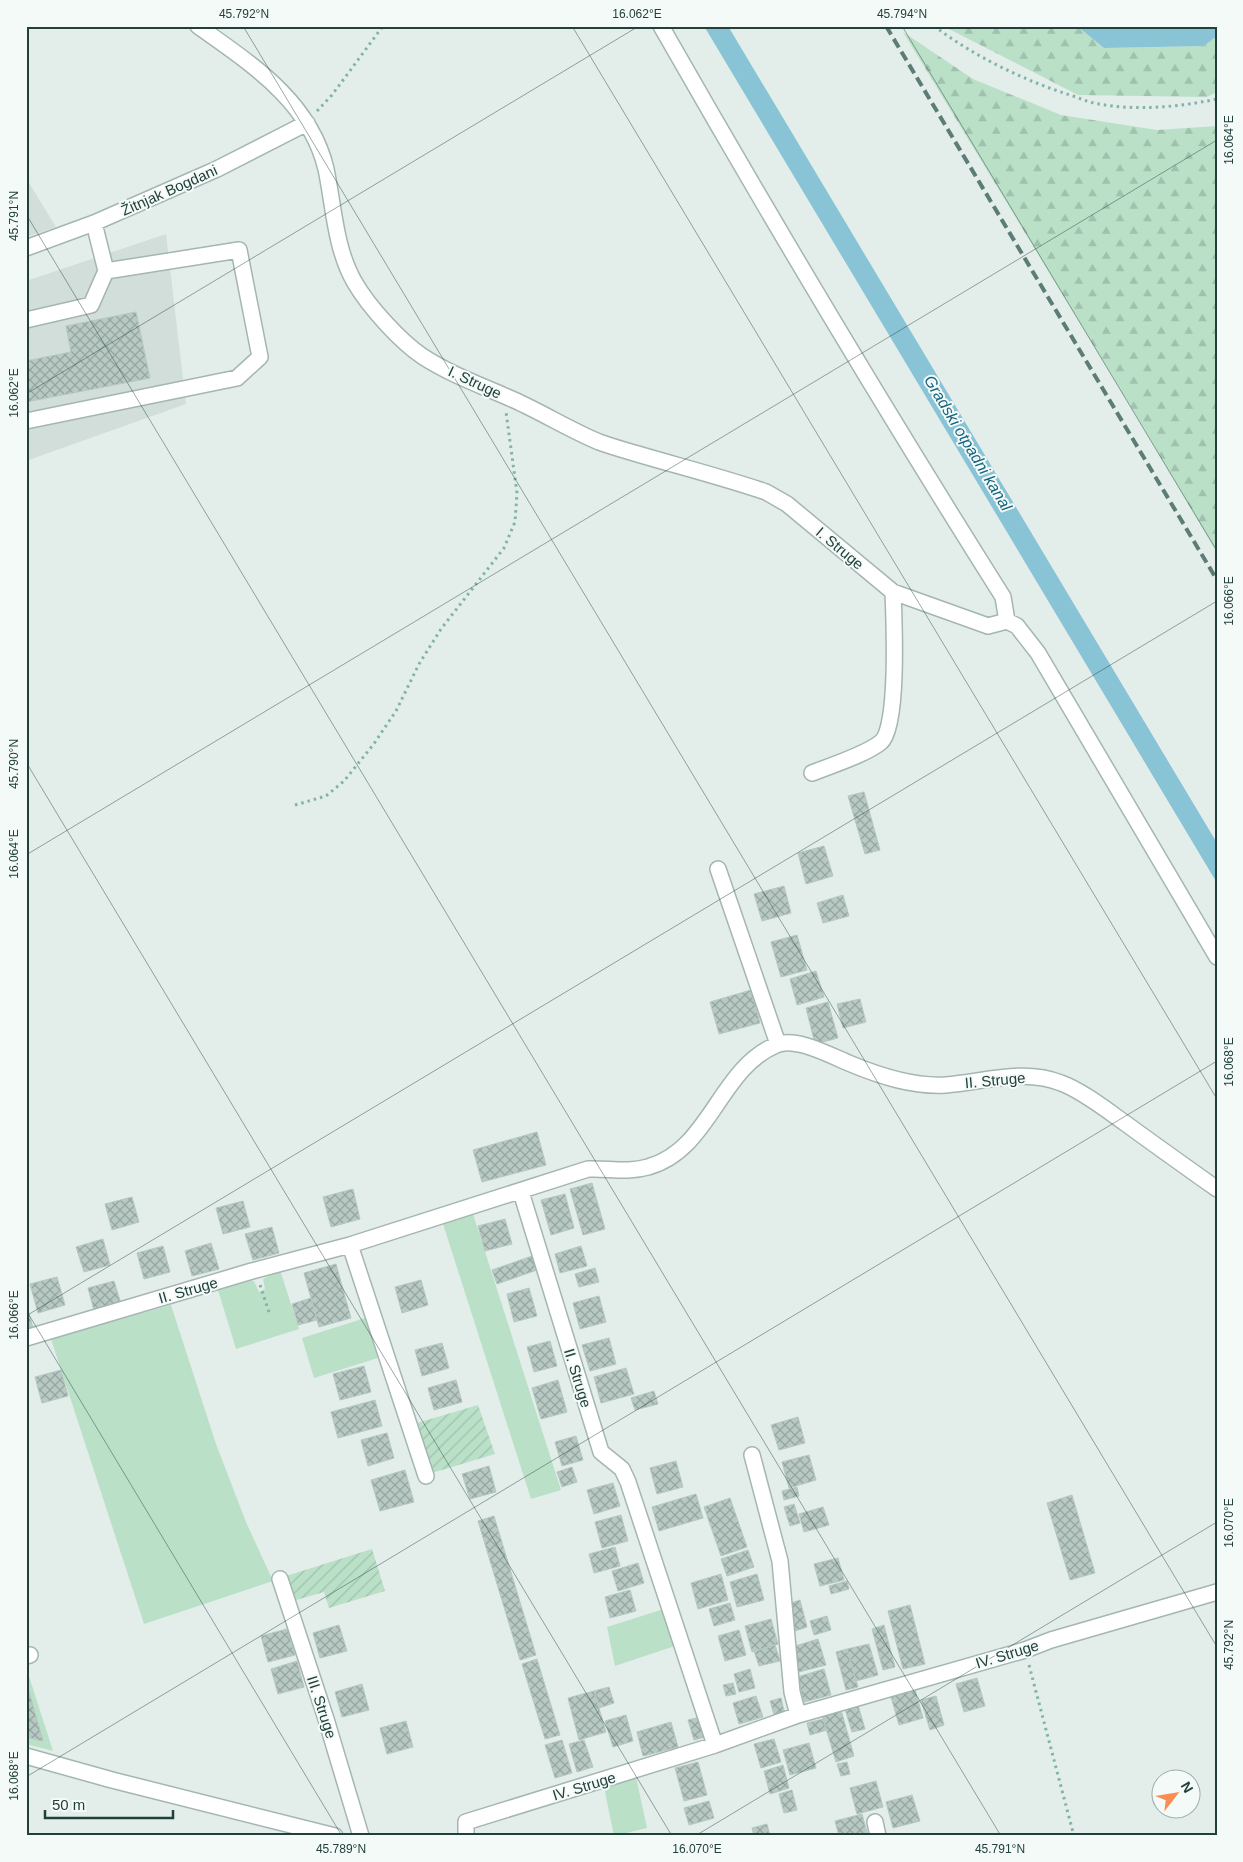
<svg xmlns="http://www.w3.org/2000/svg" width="1243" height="1862" viewBox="0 0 1243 1862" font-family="Arial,sans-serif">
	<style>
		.built { fill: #d1ded9 }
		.green { fill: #bae0c8 }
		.forest { fill: url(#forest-firs) }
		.garden { fill: url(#garden-furrows) }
		.water { fill: #88c3d6 }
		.building { fill: url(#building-cross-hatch); stroke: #b5c8c2 }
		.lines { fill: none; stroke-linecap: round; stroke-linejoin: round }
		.minor-casing { stroke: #a5b6b2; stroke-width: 18 }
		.path { stroke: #81b3a8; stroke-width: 3; stroke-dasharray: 2.5 4; stroke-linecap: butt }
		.minor { stroke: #fff; stroke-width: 15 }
		.rail { stroke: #5c7c76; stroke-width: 4; stroke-dasharray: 10 5; stroke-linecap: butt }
		.ticks { fill: none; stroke: #21403b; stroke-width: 1; stroke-opacity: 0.45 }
		.labels { text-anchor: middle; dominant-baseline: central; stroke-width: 4; stroke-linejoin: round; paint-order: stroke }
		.street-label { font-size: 15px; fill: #21403b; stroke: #f4faf7 }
		.water-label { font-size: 16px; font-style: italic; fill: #176681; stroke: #f4faf7 }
		.neatline { fill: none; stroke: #21403b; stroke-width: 2 }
		.ticks-label { font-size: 12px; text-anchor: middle; fill: #21403b }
	</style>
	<defs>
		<pattern id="forest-firs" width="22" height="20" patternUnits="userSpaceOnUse" patternTransform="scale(1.25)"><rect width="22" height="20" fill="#bae0c8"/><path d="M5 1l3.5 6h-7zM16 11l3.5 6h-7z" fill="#a0c1ad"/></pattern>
		<pattern id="garden-furrows" width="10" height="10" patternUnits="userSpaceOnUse" patternTransform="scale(1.25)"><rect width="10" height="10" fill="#bae0c8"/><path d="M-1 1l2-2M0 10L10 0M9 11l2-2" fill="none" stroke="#a0c1ad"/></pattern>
		<pattern id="building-cross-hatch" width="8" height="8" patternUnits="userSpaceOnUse" patternTransform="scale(1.25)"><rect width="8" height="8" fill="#b8c9c3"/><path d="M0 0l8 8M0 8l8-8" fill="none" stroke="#95a5a0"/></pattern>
	</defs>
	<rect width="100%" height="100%" fill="#e3eeea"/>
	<path class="built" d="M26,178l30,49 -30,10z
		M166,234l20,170 -160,57v-180z"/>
	<path class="green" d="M473,1214l88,276 -30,9 -88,-275z
		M280,1270l19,59 -63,20 -18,-59 33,-9h3l5,11 6,-3 -2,-10z
		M171,1305l45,139 30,78 27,59 -129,43 -93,-285z
		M365,1318l13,40 -64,20 -12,-40z
		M667,1608l11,37 -63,21 -8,-39z
		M26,1667l27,84 -27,-7z
		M636,1777l11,51 -33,8 -10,-49z"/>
	<path class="forest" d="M943,26h134l27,22 100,-2 13,-10v56l-10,5 -129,-2z
		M903,32l70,47 88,36 96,15 60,-4v427l-85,-144z"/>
	<path class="garden" d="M478,1405l17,49 -63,19 -15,-50z
		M372,1549l13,42 -56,17 -5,-16 -31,9 -7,-25z"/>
	<path class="water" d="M704,26h24l489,817v40z
		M1077,26h140v10l-13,10 -100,2z"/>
	<path class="building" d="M136,312l14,66 -124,24v-41l45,-9 -5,-26z
		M864,792l16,58 -15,4 -17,-58z
		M824,846l9,30 -27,8 -8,-31z
		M784,886l7,27 -29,8 -8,-27z
		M843,895l6,21 -26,7 -6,-20z
		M797,935l10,35 -26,7 -10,-35z
		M816,971l8,26 -27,8 -7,-26z
		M751,990l9,33 -41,11 -9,-32z
		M860,999l6,23 -23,6 -6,-24z
		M828,1002l10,36 -23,6 -9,-36z
		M537,1132l9,33 -64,17 -9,-32z
		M592,1183l13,46 -22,6 -13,-46z
		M353,1189l7,30 -29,8 -8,-30z
		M565,1194l9,34 -23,7 -10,-35z
		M132,1197l7,25 -27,8 -7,-26z
		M243,1201l7,26 -27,7 -7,-26z
		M505,1219l7,25 -27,7 -7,-25z
		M272,1227l7,26 -26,7 -8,-26z
		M103,1239l7,26 -26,7 -8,-25z
		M211,1243l8,26 -27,7 -7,-25z
		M163,1246l7,26 -26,7 -7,-26z
		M581,1246l6,20 -27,7 -5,-19z
		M532,1256l5,14 -40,14 -5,-14z
		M336,1264l15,54 -32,9 -15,-54z
		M595,1268l4,14 -20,5 -4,-13z
		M57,1277l8,28 -27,8 -8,-29z
		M421,1280l7,25 -26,8 -7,-26z
		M114,1281l8,26 -27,7 -7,-26z
		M529,1288l8,28 -23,6 -7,-28z
		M599,1296l7,26 -26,7 -7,-26z
		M311,1298l6,22 -19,5 -6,-21z
		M26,1303l7,25 -7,2z
		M609,1338l7,26 -26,7 -8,-26z
		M550,1341l7,25 -23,6 -7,-25z
		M442,1343l7,25 -27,8 -7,-26z
		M364,1366l7,26 -31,8 -7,-26z
		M626,1368l8,26 -33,9 -7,-26z
		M61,1370l7,26 -26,7 -7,-26z
		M456,1380l6,22 -28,8 -6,-22z
		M558,1380l9,32 -26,7 -9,-31z
		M654,1391l4,13 -23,6 -4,-12z
		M375,1400l7,26 -44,12 -7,-26z
		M798,1417l7,26 -26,7 -8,-25z
		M387,1433l7,25 -26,8 -7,-26z
		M576,1436l7,24 -21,6 -7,-24z
		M809,1455l7,25 -27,8 -7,-26z
		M676,1461l7,26 -26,7 -7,-26z
		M489,1466l7,26 -26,7 -8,-25z
		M572,1467l5,15 -15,5 -5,-15z
		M405,1470l9,32 -34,9 -9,-31z
		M613,1483l7,23 -26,8 -7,-24z
		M797,1487l2,9 -15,4 -2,-9z
		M696,1494l7,24 -44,13 -7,-24z
		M1072,1495l23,78 -25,7 -23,-77z
		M730,1498l17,49 -26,9 -17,-49z
		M794,1504l6,19 -10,3 -6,-19z
		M823,1507l6,18 -25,7 -5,-18z
		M621,1515l7,26 -26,7 -7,-26z
		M494,1516l42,139 -16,5 -42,-139z
		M615,1547l5,19 -26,7 -5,-19z
		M748,1550l6,17 -27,9 -6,-17z
		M838,1558l6,22 -24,6 -6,-22z
		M638,1563l6,20 -26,8 -6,-20z
		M721,1574l7,26 -30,9 -7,-26z
		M757,1574l7,26 -27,7 -7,-25z
		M847,1581l2,8 -18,5 -2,-8z
		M630,1590l6,21 -26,7 -5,-21z
		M800,1600l7,27 -12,4 -7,-27z
		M730,1603l5,17 -21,6 -5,-17z
		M910,1605l15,59 -22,5 -15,-58z
		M827,1616l4,14 -17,5 -4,-14z
		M771,1619l7,25 -26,8 -7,-26z
		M339,1625l8,26 -27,7 -7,-25z
		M884,1625l11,42 -12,3 -11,-41z
		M287,1629l8,26 -27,7 -7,-26z
		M739,1630l7,25 -21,6 -7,-25z
		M818,1639l8,26 -27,7 -7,-25z
		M869,1644l9,31 -22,6 -9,-32z
		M775,1645l5,16 -21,5 -5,-15z
		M847,1649l11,38 -12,3 -10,-38z
		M537,1659l23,76 -15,4 -23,-75z
		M297,1661l7,26 -26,7 -7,-25z
		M750,1669l5,19 -16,4 -5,-18z
		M824,1669l7,26 -27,7 -7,-25z
		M977,1678l8,28 -21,6 -8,-28z
		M26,1681l17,60 -17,-4z
		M733,1683l3,11 -10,2 -3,-11z
		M362,1684l7,26 -27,7 -7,-25z
		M609,1687l5,16 -15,5 -5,-17z
		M915,1690l8,28 -24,7 -8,-28z
		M594,1691l12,41 -27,8 -11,-42z
		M756,1696l7,21 -24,7 -6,-21z
		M936,1696l8,29 -14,5 -9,-30z
		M781,1698l4,17 -10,3 -5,-17z
		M858,1705l7,24 -13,3 -7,-23z
		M841,1710l13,46 -18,6 -14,-47z
		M626,1715l7,26 -20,6 -8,-26z
		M700,1717l5,20 -11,3 -6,-20z
		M823,1719l4,11 -17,5 -3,-12z
		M406,1721l7,26 -26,7 -7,-26z
		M671,1722l7,25 -35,9 -6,-24z
		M774,1739l7,23 -20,6 -7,-24z
		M562,1740l10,33 -17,5 -10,-33z
		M584,1740l9,27 -16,5 -8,-28z
		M809,1743l7,25 -26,7 -7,-25z
		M698,1762l9,33 -23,6 -9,-33z
		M847,1762l3,12 -9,2 -4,-12z
		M783,1765l6,23 -19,6 -6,-23z
		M876,1781l7,26 -26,7 -7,-26z
		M792,1790l5,20 -13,3 -5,-19z
		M912,1795l8,26 -27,7 -7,-26z
		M709,1801l5,17 -25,7 -5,-17z
		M862,1814l6,22h-29l-4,-15z
		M767,1824l3,12h-16l-2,-8z"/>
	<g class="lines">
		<g class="minor-casing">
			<path id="minor" d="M198,26c53,38 112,75 128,143 8,38 9,80 29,114 14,24 45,58 67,73 29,19 61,30 92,44 29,13 56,30 85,42 14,5 28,9 42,13 41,12 84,23 125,37l21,12 106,88 95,34 19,-5
				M661,26c110,193 224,384 342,571l4,24
				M26,248l68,-25 123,-54 90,-46
				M26,320l65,-15 15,-34
				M26,421l211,-43 23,-21 -21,-107 -133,21 -12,-48
				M1007,621l10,5 21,27 179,304
				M812,773c18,-7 55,-19 69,-31 18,-14 13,-124 12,-150
				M718,869l60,175
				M521,1192l80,260 21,17 6,13 87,263
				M350,1245l76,231
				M26,1338l226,-67 98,-26 238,-76c20,-1 40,4 60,-2 62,-17 71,-98 128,-122 20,-9 55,11 75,19 29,12 62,23 95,21 38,-3 78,-17 115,-2 20,7 47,28 64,40 30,22 61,44 92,66
				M752,1455l28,106 12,131 6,23
				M280,1579l46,140 35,117
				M26,1656l4,-1
				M26,1756l86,24 223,56
				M875,1822l3,14
				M466,1836v-14l249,-77 83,-30 227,-65 26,-10 166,-48"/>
		</g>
		<path class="path" d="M934,26c41,31 91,55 139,70 9,3 17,7 26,8 38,7 80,3 118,-5
			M317,111l15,-16 51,-69
			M295,805l31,-9 18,-15 29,-36 23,-34 23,-47 22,-35 63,-81 11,-26 2,-29 -11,-81
			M260,1285l9,27
			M1029,1665l45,171"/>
		<use href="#minor" class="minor"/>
		<path class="rail" d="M886,26l331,554"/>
	</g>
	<path class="ticks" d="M243,26l974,1621M572,26l645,1073M902,26l315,525M26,214l975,1622M26,394l613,-368M26,762l646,1074M26,855l1191,-715M26,1310l316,526M26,1316l1191,-715M26,1777l1191,-716M695,1836l522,-314"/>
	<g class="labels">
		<g class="street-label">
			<text transform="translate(169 190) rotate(-24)">Žitnjak Bogdani</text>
			<text transform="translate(475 382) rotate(25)">I. Struge</text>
			<text transform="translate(840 548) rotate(40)">I. Struge</text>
			<text transform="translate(995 1080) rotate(-5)">II. Struge</text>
			<text transform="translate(188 1290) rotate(-16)">II. Struge</text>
			<text transform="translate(578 1378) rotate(73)">II. Struge</text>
			<text transform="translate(1007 1654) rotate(-17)">IV. Struge</text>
			<text transform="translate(322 1707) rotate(72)">III. Struge</text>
			<text transform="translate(584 1786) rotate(-17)">IV. Struge</text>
		</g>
		<g class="water-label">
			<text transform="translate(968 443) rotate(59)">Gradski otpadni kanal</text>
		</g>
	</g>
	<rect width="1243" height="1862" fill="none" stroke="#f4faf7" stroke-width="55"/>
	<g transform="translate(1176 1794) rotate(59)"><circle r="24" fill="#f4faf7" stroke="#a0b0ac"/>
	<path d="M0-4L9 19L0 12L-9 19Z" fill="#fb8c54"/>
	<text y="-8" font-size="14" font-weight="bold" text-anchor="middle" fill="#21403b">N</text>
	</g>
	<path d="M45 1810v8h128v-8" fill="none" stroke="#21403b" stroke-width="2.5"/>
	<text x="52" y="1810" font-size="15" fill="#21403b" stroke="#f4faf7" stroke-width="4" paint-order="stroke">50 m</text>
	<rect x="28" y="28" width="1188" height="1806" class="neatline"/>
	<g class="ticks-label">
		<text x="244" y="18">45.792°N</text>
		<text x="637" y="18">16.062°E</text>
		<text x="902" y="18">45.794°N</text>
		<text transform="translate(1229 140) rotate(-90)" y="4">16.064°E</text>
		<text transform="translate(14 216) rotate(-90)" y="4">45.791°N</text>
		<text transform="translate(14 393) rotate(-90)" y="4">16.062°E</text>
		<text transform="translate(1229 601) rotate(-90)" y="4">16.066°E</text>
		<text transform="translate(14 764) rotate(-90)" y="4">45.790°N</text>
		<text transform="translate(14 854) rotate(-90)" y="4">16.064°E</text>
		<text transform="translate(1229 1062) rotate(-90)" y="4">16.068°E</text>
		<text transform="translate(14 1315) rotate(-90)" y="4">16.066°E</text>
		<text transform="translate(1229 1523) rotate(-90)" y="4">16.070°E</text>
		<text transform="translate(1229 1645) rotate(-90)" y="4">45.792°N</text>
		<text transform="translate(14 1776) rotate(-90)" y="4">16.068°E</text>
		<text x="341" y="1853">45.789°N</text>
		<text x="697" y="1853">16.070°E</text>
		<text x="1000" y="1853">45.791°N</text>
	</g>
</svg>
